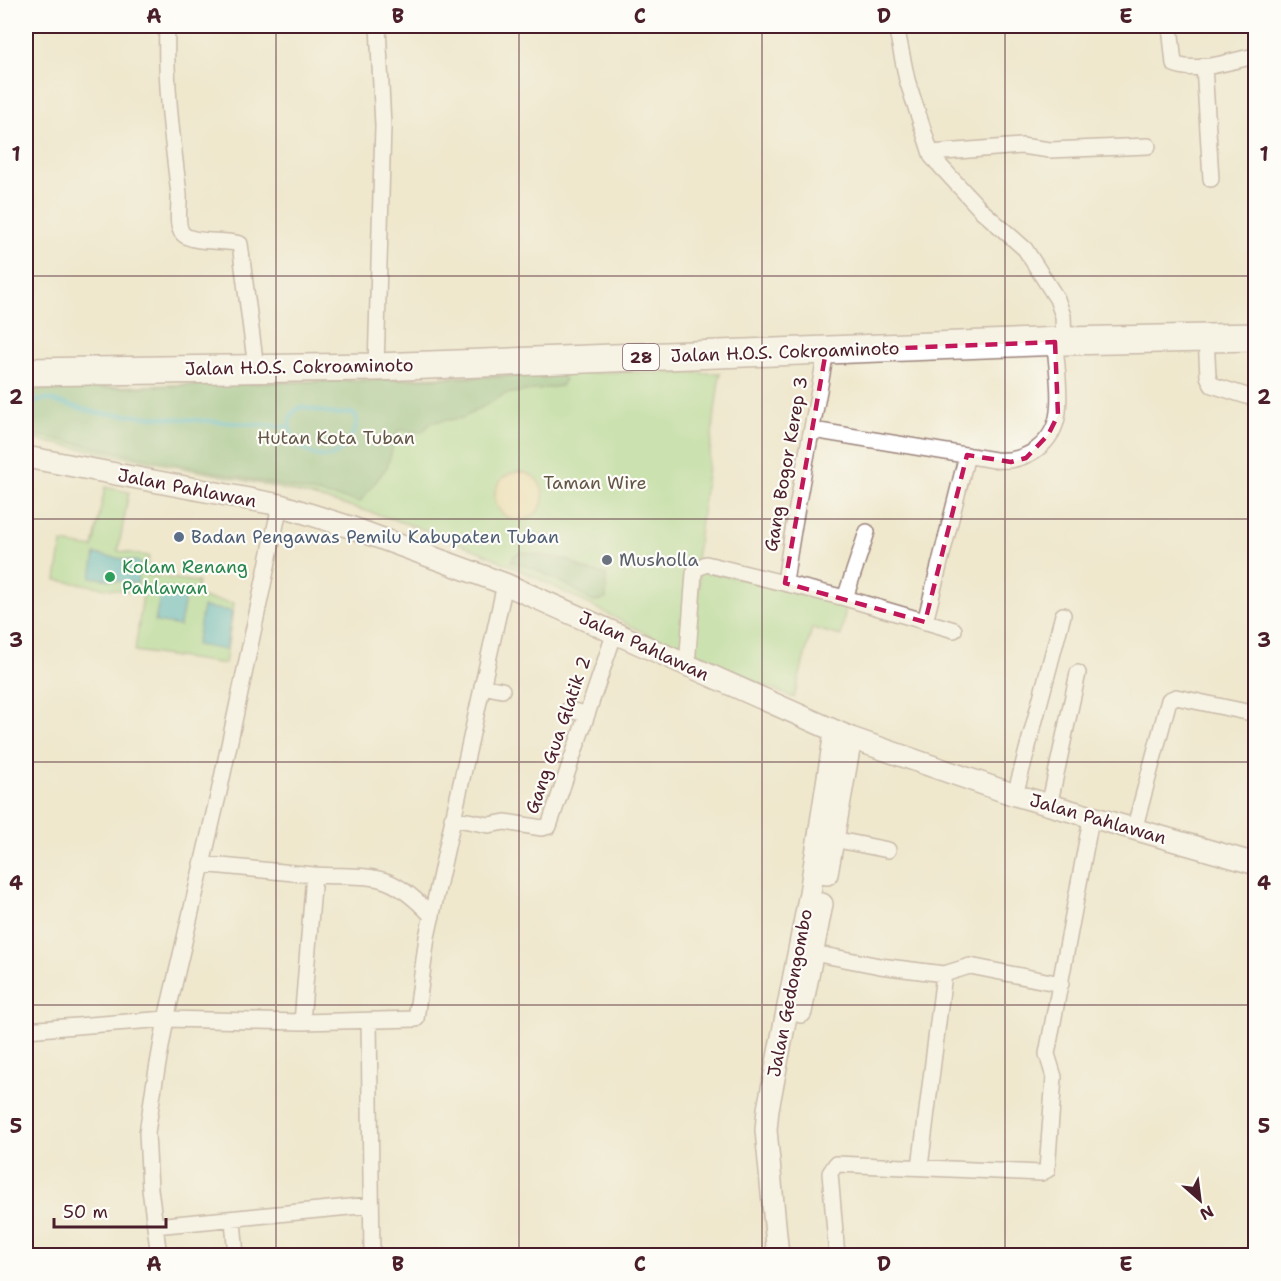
<svg xmlns="http://www.w3.org/2000/svg" width="1281" height="1281" viewBox="0 0 1281 1281" font-family="'Shantell Sans',sans-serif">
	<style>
		.green { fill: #a2da8c; stroke: #767c5c; stroke-width: 1.5 }
		.forest { fill: #81ba78; stroke: #666c52; stroke-width: 1.5 }
		.sand { fill: #eeda9e; stroke: #9c7c64; stroke-width: 1.5 }
		.water { fill: #48b6c3; stroke: #496a77; stroke-width: 1.5 }
		.lines { fill: none; stroke-linecap: round; stroke-linejoin: round }
		.stream { stroke: #48b6c3; stroke-width: 4.5 }
		.street-casing { stroke: #9c847c; stroke-width: 18 }
		.secondary-casing { stroke: #9c847c; stroke-width: 24 }
		.highway-casing { stroke: #9c847c; stroke-width: 30 }
		.street { stroke: #fff; stroke-width: 15 }
		.secondary { stroke: #fff; stroke-width: 21 }
		.highway { stroke: #fff; stroke-width: 27 }
		.marked { fill: none; stroke: #c2185b; stroke-width: 4.5; stroke-dasharray: 12 8; stroke-linejoin: round }
		.grid { fill: none; stroke: #4a1f2b; stroke-width: 1.5; stroke-opacity: 0.55 }
		.service-dot { fill: #5c6f8a; stroke: #fdfcf7; stroke-width: 2 }
		.worship-dot { fill: #6b7280; stroke: #fdfcf7; stroke-width: 2 }
		.leisure-dot { fill: #2e9e5b; stroke: #fdfcf7; stroke-width: 2 }
		.labels { text-anchor: middle; dominant-baseline: central; stroke-width: 4.5; stroke-linejoin: round; paint-order: stroke }
		.shield { fill: #fdfcf7; stroke: #806168; stroke-width: 1.5 }
		.shield-label { font-size: 16px; font-weight: bold; fill: #4a1f2b }
		.street-label { font-size: 18px; fill: #4a1f2b; stroke: #fdfcf7 }
		.park-label { font-size: 18px; fill: #645748; stroke: #fdfcf7 }
		.service-label { font-size: 18px; fill: #4e5e75; stroke: #fdfcf7; text-anchor: start }
		.worship-label { font-size: 18px; fill: #5b616d; stroke: #fdfcf7; text-anchor: start }
		.leisure-label { font-size: 18px; fill: #27864d; stroke: #fdfcf7; text-anchor: start }
		.neatline { fill: none; stroke: #4a1f2b; stroke-width: 2 }
		.grid-label { font-size: 20px; text-anchor: middle; font-weight: bold; fill: #4a1f2b }
	</style>
	<rect width="100%" height="100%" fill="#fdfcf7"/>
	<filter id="ink" filterUnits="userSpaceOnUse"><feTurbulence type="fractalNoise" baseFrequency=".0167" numOctaves="2"/><feDisplacementMap in="SourceGraphic" scale="12" xChannelSelector="R" yChannelSelector="G"/><feConvolveMatrix kernelMatrix="1 2 1 2 8 2 1 2 1" color-interpolation-filters="sRGB"/></filter>
	<filter id="wash" filterUnits="userSpaceOnUse"><feTurbulence type="fractalNoise" baseFrequency=".008" numOctaves="4" result="noise"/><feDisplacementMap in="SourceGraphic" scale="24" xChannelSelector="R" yChannelSelector="G"/><feGaussianBlur stdDeviation="1.35" result="paint"/><feColorMatrix in="noise" values="0 0 0 0 0 0 0 0 0 0 0 0 0 0 0 0 0 1.4 0 .05"/><feComposite in="paint" operator="in"/></filter>
	<g filter="url(#wash)">
		<rect width="100%" height="100%" fill="#efe8cd"/>
		<path class="green" d="M616,372l104,1 -36,280c-83,-41 -164,-88 -251,-120 -131,-48 -271,-68 -407,-95v-49z
			M105,487l24,5 -11,59 31,5 -3,19 52,7 -2,15 38,6 -9,61 -90,-13 8,-57 -87,-14 6,-37 31,5z
			M700,570l147,30 -6,36 -29,-8 -18,70 -101,-42z"/>
		<path class="forest" d="M560,375l5,4 -4,7 -56,8 -42,24 -31,4 -10,10 -24,-2 -11,37 -27,35 -334,-69v-43z
			M521,552l47,8 17,10 21,4v25l-13,3 -24,-16 -36,-18 -22,-6 3,-7z"/>
		<path class="sand" d="M495 496a24 24 0 1 1 48 0a24 24 0 1 1-48 0Z"/>
		<path class="water" d="M95,554l46,8 -4,22 -46,-7z
			M161,589l25,4 -6,33 -25,-4z
			M203,607l29,4 -6,39 -30,-5z"/>
		<g class="lines">
			<path class="stream" d="M26,404l20,-5 52,14 191,14
				M301,407l34,7 17,-1 4,3c3,8 -2,15 -6,22 -25,49 -86,-13 -49,-31z"/>
		</g>
	</g>
	<g filter="url(#ink)">
		<g class="lines">
			<g class="street-casing">
				<path id="street" d="M167,26c-2,57 5,111 12,168 1,11 -4,32 4,40 10,10 43,5 57,10l16,124
					M896,26l11,54 25,77 49,53 44,39 32,50 6,17 1,25
					M1170,26l4,38c23,10 58,-4 82,-8
					M1204,66l7,113
					M931,153l90,-7 29,4 98,-4
					M1206,338l2,38 4,9 44,14
					M376,367l7,-241 -5,-100
					M813,430l182,30c30,3 59,-15 63,-48 3,-22 -2,-48 -3,-70
					M280,505l-61,287 -53,227 -12,67 -7,47 3,56 5,37 215,-21
					M785,583c10,-78 28,-154 41,-232
					M845,598l22,-66
					M925,622l42,-167
					M687,666l7,-93 2,-4 10,-5 139,34 109,32
					M482,686l20,4
					M568,710l19,4
					M1015,795l48,-180
					M1049,806l29,-133
					M452,818l37,7 16,-3 37,6 7,-2 66,-194
					M1134,830l35,-130 7,-3 80,17
					M833,839l55,11
					M201,864l113,11 -12,147
					M314,875c60,3 74,-6 118,41
					M813,953l67,13 64,8 26,-8 91,18
					M369,1021l3,235
					M26,1030l140,-11 136,3 114,-3 11,-82 78,-353
					M920,1167l24,-193
					M233,1220l3,36
					M155,1226l4,30
					M837,1256l-7,-83 6,-9 205,9 6,-3 7,-93 -7,-23 44,-235"/>
			</g>
			<g class="secondary-casing">
				<path id="secondary" d="M26,457l254,48 70,22 155,57 346,154 164,57 241,69
					M827,874l24,-136
					M801,1012l21,-108
					M778,1256l-12,-126 2,-21 42,-216 25,-161"/>
			</g>
			<g class="highway-casing">
				<path id="highway" d="M26,372l350,-5 688,-26 192,-4"/>
			</g>
			<use href="#street" class="street"/>
			<use href="#secondary" class="secondary"/>
			<use href="#highway" class="highway"/>
		</g>
	</g>
	<path d="M0 0H1281V1281H0ZM1055,342l3,73 -10,20 -22,23 -15,4 -44,-7 -42,167 -140,-39 41,-232z" fill="#efe8cd" fill-opacity=".55" fill-rule="evenodd"/>
	<path class="marked" d="M1055,342l3,73 -10,20 -22,23 -15,4 -44,-7 -42,167 -140,-39 41,-232z"/>
	<path class="grid" d="M276,26v1230M519,26v1230M762,26v1230M1005,26v1230M26,276h1230M26,519h1230M26,762h1230M26,1005h1230"/>
	<circle class="service-dot" cx="179" cy="537" r="6"/>
	<circle class="worship-dot" cx="607" cy="560" r="6"/>
	<circle class="leisure-dot" cx="110" cy="577" r="6"/>
	<g class="labels">
		<rect class="shield" x="623" y="344" width="36" height="26" rx="4.5"/>
		<g class="shield-label">
			<text x="641" y="357">28</text>
		</g>
		<g class="street-label">
			<text transform="translate(785 352) rotate(-2)">Jalan H.O.S. Cokroaminoto</text>
			<text transform="translate(299 367) rotate(-1)">Jalan H.O.S. Cokroaminoto</text>
			<text transform="translate(786 464) rotate(-80)">Gang Bogor Kerep 3</text>
			<text transform="translate(187 488) rotate(11)">Jalan Pahlawan</text>
			<text transform="translate(644 646) rotate(25)">Jalan Pahlawan</text>
			<text transform="translate(558 735) rotate(-71)">Gang Gua Glatik 2</text>
			<text transform="translate(1098 819) rotate(16)">Jalan Pahlawan</text>
			<text transform="translate(790 993) rotate(-79)">Jalan Gedongombo</text>
		</g>
		<g class="park-label">
			<text x="336" y="438">Hutan Kota Tuban</text>
			<text x="595" y="483">Taman Wire</text>
		</g>
		<g class="service-label">
			<text x="191" y="537">Badan Pengawas Pemilu Kabupaten Tuban</text>
		</g>
		<g class="worship-label">
			<text x="619" y="560">Musholla</text>
		</g>
		<g class="leisure-label">
			<text x="122" y="567">Kolam Renang<tspan x="122" dy="21">Pahlawan</tspan></text>
		</g>
	</g>
	<rect width="1281" height="1281" fill="none" stroke="#fdfcf7" stroke-width="66"/>
	<g transform="translate(1200 1200) rotate(152)" stroke="#fdfcf7" stroke-width="4.5" paint-order="stroke">
	<path d="M0-4.5L10 22L0 15L-10 22Z" fill="#4a1f2b"/>
	<text y="-9" font-size="16" font-weight="bold" text-anchor="middle" fill="#4a1f2b">N</text>
	</g>
	<path d="M54 1218v9h112v-9" fill="none" stroke="#4a1f2b" stroke-width="3"/>
	<text x="63" y="1218" font-size="18" fill="#4a1f2b" stroke="#fdfcf7" stroke-width="4.5" paint-order="stroke">50 m</text>
	<rect x="33" y="33" width="1215" height="1215" class="neatline"/>
	<g class="grid-label">
		<text x="154" y="23">A</text>
		<text x="398" y="23">B</text>
		<text x="640" y="23">C</text>
		<text x="884" y="23">D</text>
		<text x="1126" y="23">E</text>
		<text x="16" y="161">1</text>
		<text x="1264" y="161">1</text>
		<text x="16" y="404">2</text>
		<text x="1264" y="404">2</text>
		<text x="16" y="647">3</text>
		<text x="1264" y="647">3</text>
		<text x="16" y="890">4</text>
		<text x="1264" y="890">4</text>
		<text x="16" y="1133">5</text>
		<text x="1264" y="1133">5</text>
		<text x="154" y="1271">A</text>
		<text x="398" y="1271">B</text>
		<text x="640" y="1271">C</text>
		<text x="884" y="1271">D</text>
		<text x="1126" y="1271">E</text>
	</g>
</svg>
